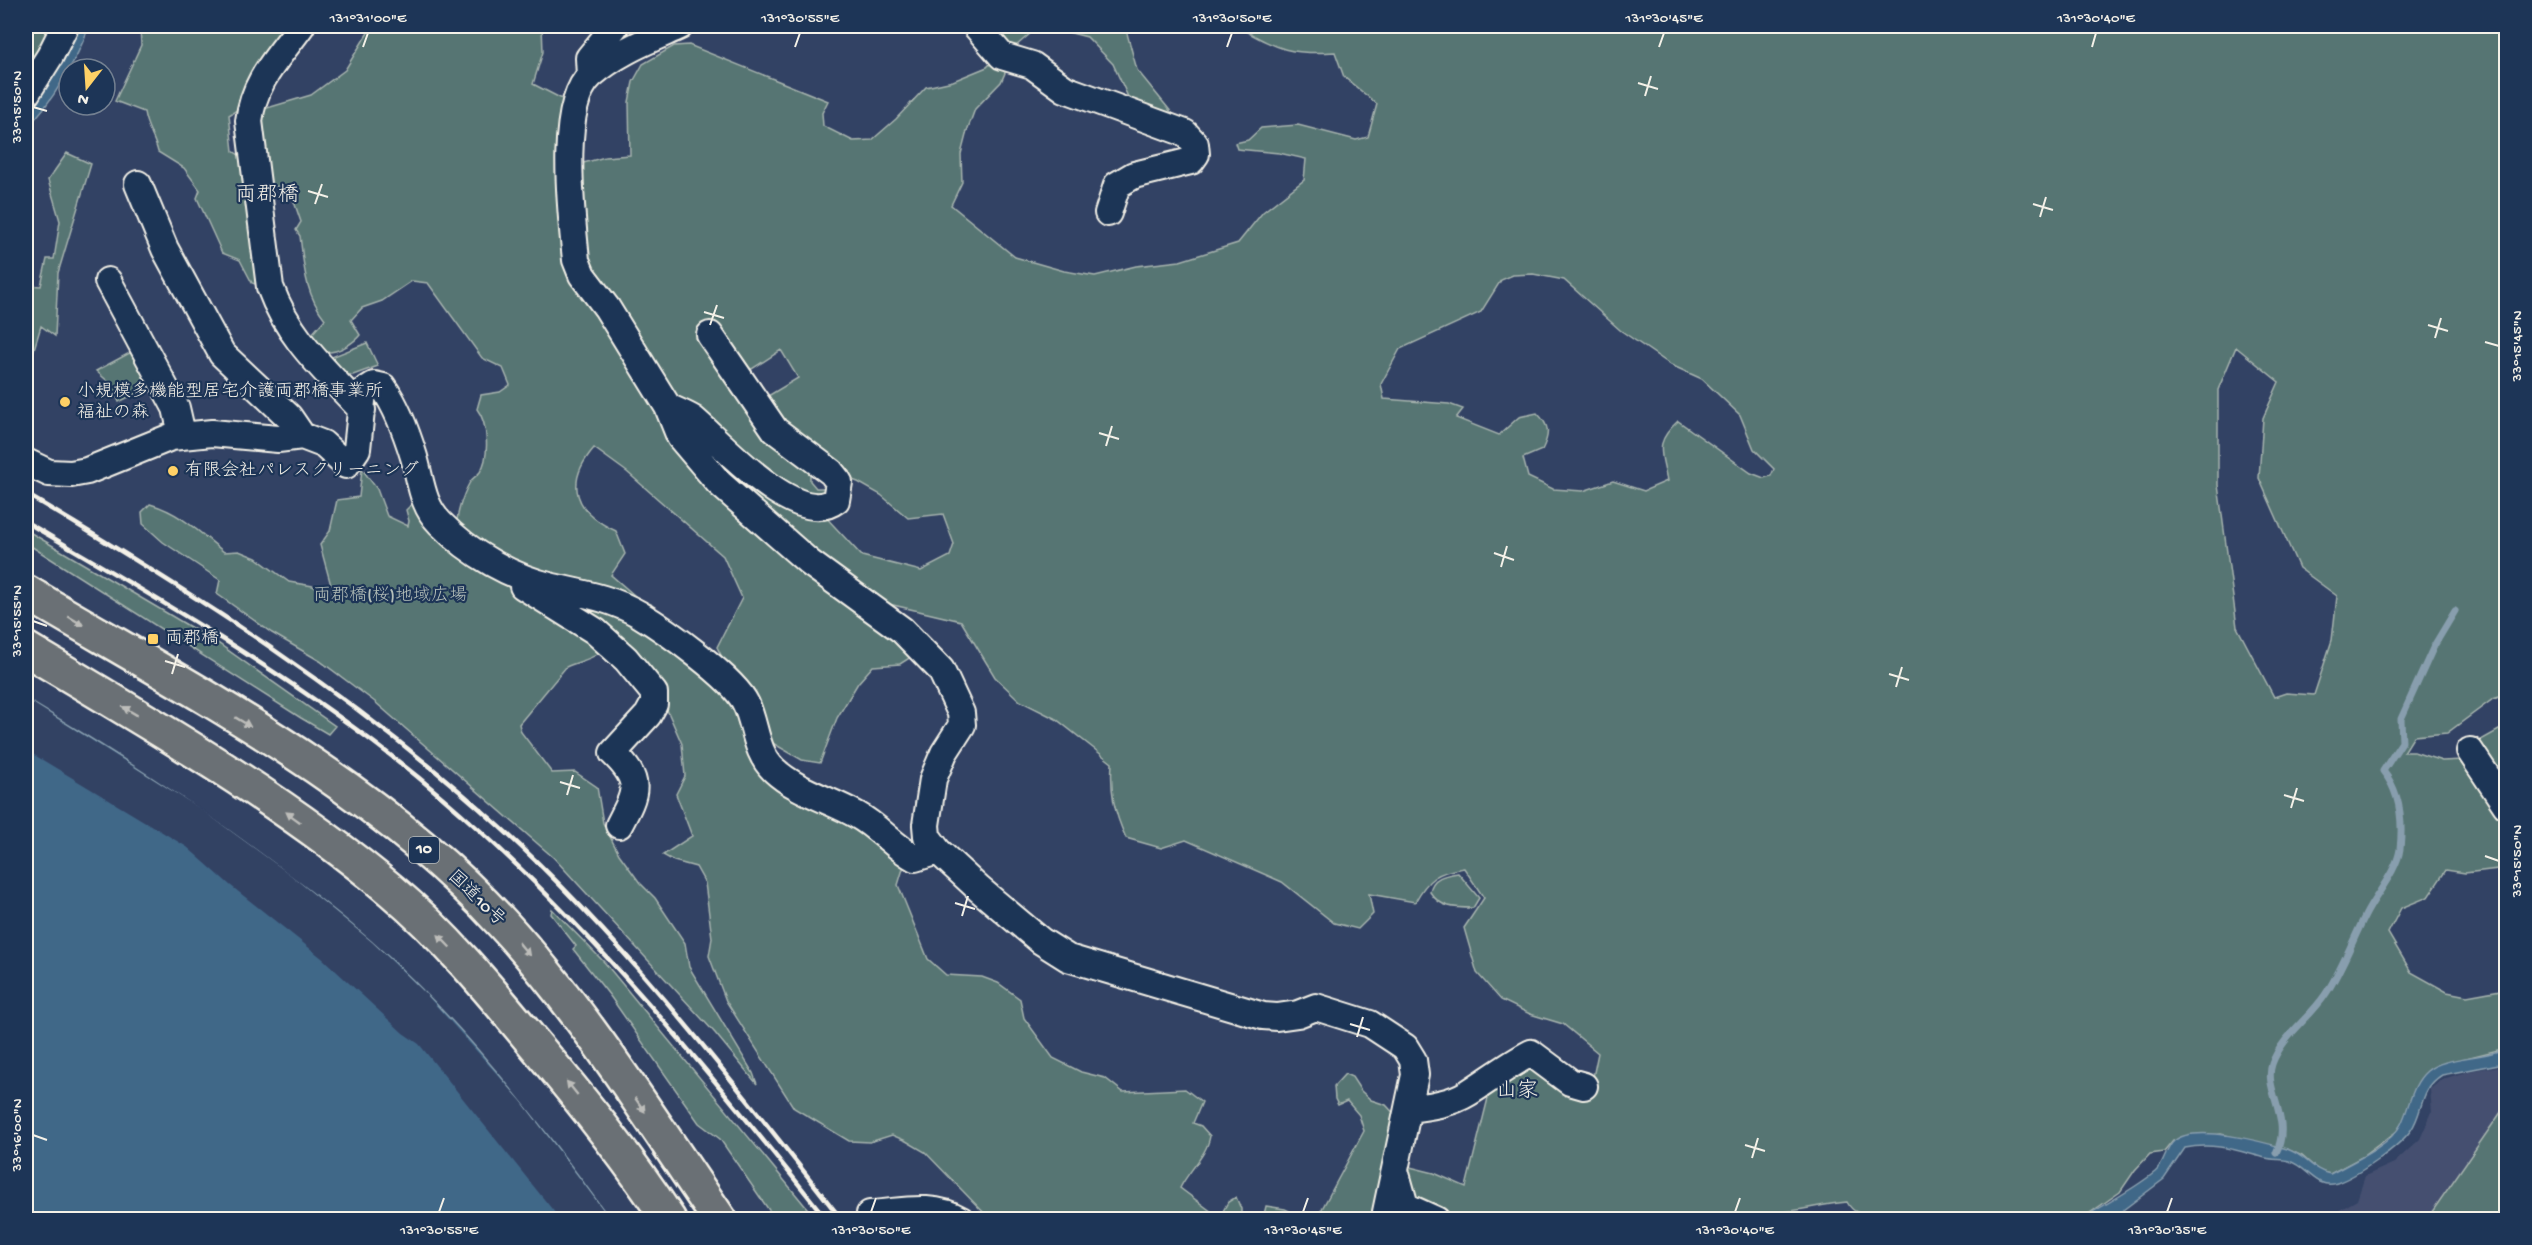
<svg xmlns="http://www.w3.org/2000/svg" width="2532" height="1245" viewBox="0 0 2532 1245" font-family="'Gochi Hand','Klee One',sans-serif">
	<style>
		.built { fill: #454f70 }
		.green { fill: #577573; stroke: #a6b3ae; stroke-width: 1.5; fill-rule: evenodd }
		.water { fill: #406788; stroke: #889eae; stroke-width: 1.5 }
		.pier { fill: #324264 }
		.lines { fill: none; stroke-linecap: round; stroke-linejoin: round }
		.stream { stroke: #889eae; stroke-width: 7 }
		.minor-casing { stroke: #f4f1e8; stroke-width: 30 }
		.trunk-casing { stroke: #f4f1e8; stroke-width: 38 }
		.minor { stroke: #1d3557; stroke-width: 26 }
		.trunk { stroke: #6a7074; stroke-width: 33 }
		.rail { stroke: #f4f1e8; stroke-width: 4.5 }
		.oneway { fill: #bdbdba }
		.ticks { fill: none; stroke: #f4f1e8; stroke-width: 2 }
		.poi-dot { fill: #ffd166; stroke: #1d3557; stroke-width: 2 }
		.labels { text-anchor: middle; dominant-baseline: central; stroke-width: 4.5; stroke-linejoin: round; paint-order: stroke }
		.shield { fill: #1d3557; stroke: #b4b9bc; stroke-width: 1.5 }
		.shield-label { font-size: 16px; font-weight: bold; fill: #f4f1e8 }
		.poi-label { font-size: 18px; fill: #f4f1e8; stroke: #1d3557; text-anchor: start }
		.park-label { font-size: 18px; fill: #b5bfb9; stroke: #1d3557 }
		.street-label { font-size: 18px; fill: #f4f1e8; stroke: #1d3557 }
		.quarter-label { font-size: 21px; fill: #f4f1e8; stroke: #1d3557 }
		.neatline { fill: none; stroke: #f4f1e8; stroke-width: 2 }
		.ticks-label { font-size: 15px; text-anchor: middle; fill: #f4f1e8 }
	</style>
	<rect width="100%" height="100%" fill="#324264"/>
	<filter id="ink" filterUnits="userSpaceOnUse"><feTurbulence type="fractalNoise" baseFrequency=".0167" numOctaves="2"/><feDisplacementMap in="SourceGraphic" scale="12" xChannelSelector="R" yChannelSelector="G"/><feConvolveMatrix kernelMatrix="1 2 1 2 8 2 1 2 1" color-interpolation-filters="sRGB"/></filter>
	<g filter="url(#ink)">
		<path class="built" d="M2506,1065v40l-79,114 -105,1 35,-20 8,-24 29,-13 26,-24 12,-27 -2,-23 13,-10 26,-8z"/>
		<path class="green" d="M26,26h32l-32,57z
			M140,26h152l-50,81 -13,8 4,36 12,8 13,126 -6,-2 -12,-23 -18,-7 -25,-55 3,-8 -16,-22 -26,-16c-3,-14 -12,-25 -14,-40l-29,-11 26,-56z
			M372,26h170l1,26 -10,32 37,19 -1,153 90,153 257,245 -16,10 -27,2 -15,17 -21,35 -17,45 -18,-3 -40,-23 -45,-90 25,-49 -19,-42 -96,-84 -33,-24c-31,36 -18,65 22,83l9,23 -14,21 30,26 10,3 4,7 -106,-33 -93,-46c0,-16 6,-36 14,-50 2,-4 7,-6 10,-10 10,-15 8,-49 -3,-63l4,-14 19,-3 10,-7 -7,-17 -21,-10 -54,-75 -16,-2 -30,20 -20,7 -11,12 9,15c-12,15 -48,30 -48,-1l13,-15c-20,-25 -21,-53 -25,-83l-4,-6 5,-8 -12,-35 -24,-1 -8,-75 54,-16 34,-25z
			M986,26h53l-31,27z
			M1044,26h81l12,44 39,48 -42,-8 -21,-46 -26,-27z
			M1236,26h1270v669l-13,4 -46,34 -33,3 -10,16h10l28,9 21,-1 9,-15 34,-19v142l-41,5 -19,-3 -18,27 -27,11 -13,25 23,39 36,20 20,4 39,-7v59l-67,17 -42,66 -35,26 -32,17 -11,-3 -17,-15 -13,-6 -68,-16 -48,7 -9,11 -14,2 -15,16 -15,22 -39,27h-209v-3c-12,-2 -19,-3 -25,-14 -25,2 -49,10 -74,11l-4,7 -315,-1 -41,-19 -7,-34 28,7 32,14 26,-105 34,-20 64,30 8,-39 -35,-29 -33,-10 -29,-14 -24,-27 -13,-45 20,-30 -20,-30c-27,4 -36,10 -49,34l-46,-8 4,20 -15,15 -24,-6 -52,-41 -96,-42 -25,8 -35,-10c-12,-26 -16,-46 -14,-75l-56,-44 -36,-18 -25,-24 -34,-56 -89,-21 -139,-113 11,-14 78,40 40,43 59,15 29,-15 4,-12 -11,-30 -35,4 -27,-23 -23,-13 -17,-6 -46,-34 -32,-43 35,-21 -17,-28 -29,19 -16,-4 74,105v11l6,7h7l5,-8 7,4 -26,17 -130,-101 -94,-134 -9,-101 29,-8 25,-2 -1,-53 4,-20 10,-18 31,-18 15,-1 139,56 -6,12 1,13 30,15 19,-1 24,-21 30,-32 27,-6 34,-14 7,-7 11,8v5l-4,9 -26,27 -8,22 -6,23 1,28 -11,23 64,52 49,14 31,5 41,-10 44,-5 58,-18 25,-31 41,-32 2,-21 -27,-6 -42,-4 -2,-6 13,-3 13,-12 37,-3 58,15 12,-3 9,-33 -33,-27 -9,-25c-49,3 -58,-4 -99,-26zM1533,274l31,6 56,50 51,35 31,14 38,36 14,34 20,20 -3,7 -7,2 -13,-5 -73,-52c-25,23 -16,31 -11,60l-23,10 -31,-10 -30,10 -30,-2 -25,-12 -5,-19 19,-8c8,-16 8,-24 -5,-37l-18,4 -20,18 -43,-17 7,-9 -14,-5 -65,-5 -3,-15 19,-35 81,-37 20,-32 12,-5zM2236,347l43,35 -16,36 -4,60 40,90 38,28 -5,44 -18,55 -28,-2 -12,4 -37,-70 -19,-142v-95z
			M67,153l24,11 -33,109 -3,63 -14,-10 -10,33 -5,7v-81l15,1 6,-27h7l6,-38 -12,-41z
			M367,343l11,23 -25,9 -12,-1 -12,-16z
			M137,349l18,35 -36,18 -7,-17 -16,-14z
			M362,469l15,20 10,27 21,10 1,-5 -3,-11 6,-6 7,2 182,138 -2,9c-11,8 -21,8 -33,14l-47,57 2,8 31,41 23,-1 22,15 6,36 16,31 21,29 15,15 30,45 4,24 64,106 4,11 -42,-51 -161,-175 -179,-156 -55,-41 -48,-28 -55,-39 3,-14 -57,-38 -20,-18 -1,-12 8,-8c31,9 49,28 74,48l15,-1 17,7 33,24 24,4 22,14 -15,-55 10,-14 7,-31 22,-3z
			M26,530l193,114 116,82 -7,8 -27,-16 -275,-175z
			M543,590l66,15 124,91 21,54 152,109 -8,26 30,74 18,16 36,2 16,6 22,16 4,19 29,40 28,14 24,6 18,14 62,-3 17,13 -9,21 8,3 9,10c-3,19 -21,34 -30,52l36,27 6,-2 6,-11 8,-5 5,12v10h-251l-65,-67 -19,-11 -14,-6 -22,7 -21,-1 -55,-33 -68,-107 -17,-45 3,-18 -7,-55 -9,-16 -22,-6 -11,-6 29,-19 -16,-42 9,-18 -3,-32 -21,-48z
			M1458,873l21,25 -6,10c-18,0 -33,0 -43,-16 2,-15 15,-17 28,-19z
			M552,909l53,54 211,256h-41l-55,-80 -21,-16 -89,-127 -37,-47 3,-3 -25,-32z
			M1345,1074l7,3 9,14 10,9 15,5 13,14 -16,100 -67,1 48,-89 -5,-16 -12,-14 -9,4 -3,-6 -1,-13z
			M2506,1105v114h-79z
			M1266,1206l19,3 21,10h-43z"/>
		<path class="water" d="M71,26h18c-11,32 -38,79 -63,102v-25z
			M26,699c121,72 238,150 345,242 87,76 172,184 239,278l-584,1z
			M2506,1048v13l-2,2 -62,12c-23,14 -18,36 -31,55 -12,17 -54,46 -74,53 -21,7 -30,-17 -48,-22 -7,-2 -16,-1 -23,-3 -28,-7 -51,-16 -81,-10l-21,31 -53,40h-30c24,-15 52,-29 74,-47 10,-8 10,-23 19,-31 20,-18 90,1 113,8 17,5 26,22 43,25 21,-11 61,-29 71,-50 9,-18 10,-39 26,-53 17,-15 58,-12 79,-23z"/>
		<path class="pier" d="M26,699l173,109 89,65 84,69 52,50 97,109 89,118h-50l-141,-175 -16,-11 -81,-75 -92,-73 -43,-38 -161,-97z"/>
		<g class="lines">
			<path class="stream" d="M2276,1153c17,-34 -13,-63 -4,-89 10,-28 37,-45 53,-69 17,-25 27,-54 41,-81 10,-20 31,-43 34,-65 3,-27 0,-57 -17,-78l19,-29 -1,-23 33,-73 21,-35"/>
			<g class="minor-casing">
				<path id="minor" d="M301,26c-23,32 -47,54 -52,95l21,166c19,52 55,83 92,123
					M680,26c-31,14 -63,26 -89,49 -34,30 -19,143 -15,185l6,15 25,33 61,99 12,30 39,46 91,80 92,67 39,40 20,43 1,12 -18,28 -11,26 -7,46 1,11 11,15 41,38 62,52 27,17 195,58 14,1 21,-3 18,-7 54,17 35,23 8,13 2,15 -29,137 7,8
					M976,26l26,30 30,9 33,24 120,44 10,11 1,10 -5,7 -57,14 -17,10 -9,28
					M590,76l-1,-18 26,-32
					M26,94l24,-38 15,-30
					M138,184l27,65 57,105 67,63 13,19
					M108,281l68,127 6,26
					M668,407c8,4 17,7 25,12 28,23 104,111 143,81l3,-18 -8,-10 -56,-42 -65,-95
					M26,462l23,11 22,1 16,-3 84,-34 41,-4 66,6 24,-3 21,8 23,21 11,-16 6,-57 11,-7 9,2c14,20 24,47 31,70 7,24 8,48 26,66 30,31 71,54 113,64 31,7 58,11 86,27 25,15 95,64 107,90 10,21 9,48 28,66 22,21 57,30 83,45 22,12 37,32 58,43l23,-7
					M523,586l72,45 31,28 28,34v11l-6,11 -35,38c29,28 24,38 6,72
					M2470,751l36,54
					M1410,1109c19,-3 40,-5 58,-16 21,-13 40,-28 63,-40l39,29 14,4
					M1396,1174l9,32 31,14
					M870,1214c32,-2 62,-11 91,6"/>
			</g>
			<g class="trunk-casing">
				<path id="trunk" d="M26,592c162,96 348,191 476,331 83,90 149,197 218,297
					M26,649c125,75 254,148 366,242 52,44 96,97 139,149 49,58 96,116 138,180"/>
			</g>
			<use href="#minor" class="minor"/>
			<use href="#trunk" class="trunk"/>
			<path class="rail" d="M26,494c169,100 329,201 474,333 128,117 235,257 342,393
				M26,522c144,84 290,167 417,276 145,124 265,272 384,422"/>
		</g>
		<defs><path id="oneway-solid" d="M-6-.8H1V-3.2L6.5 0L1 3.2V.8H-6Z" transform="scale(1.5)"/></defs>
		<g class="oneway">
			<use href="#oneway-solid" transform="translate(76 621) rotate(31)"/>
			<use href="#oneway-solid" transform="translate(130 711) rotate(-149)"/>
			<use href="#oneway-solid" transform="translate(243 722) rotate(31)"/>
			<use href="#oneway-solid" transform="translate(293 817) rotate(-144)"/>
			<use href="#oneway-solid" transform="translate(444 941) rotate(-134)"/>
			<use href="#oneway-solid" transform="translate(524 949) rotate(50)"/>
			<use href="#oneway-solid" transform="translate(572 1088) rotate(-129)"/>
			<use href="#oneway-solid" transform="translate(640 1105) rotate(55)"/>
		</g>
	</g>
	<path class="ticks" d="M363,47l5,-14M795,47l5,-14M1227,47l5,-14M1659,47l5,-14M2092,47l4,-14M1638,83l20,6M1645,96l6,-20M33,107l14,4M308,191l20,6M315,204l7,-20M2033,204l20,6M2040,217l6,-20M704,312l20,6M710,325l7,-20M2428,325l20,6M2435,338l6,-20M2485,342l14,4M1099,433l20,6M1106,446l6,-20M1494,553l20,7M1501,567l6,-21M33,621l14,5M165,661l20,6M172,674l6,-20M1889,674l20,6M1896,687l6,-20M560,782l20,6M567,795l6,-20M2284,795l20,6M2291,808l6,-20M2485,856l14,5M955,903l20,6M962,916l6,-20M1350,1024l20,6M1357,1037l6,-20M33,1135l14,5M1745,1145l20,6M1752,1158l6,-20M439,1212l5,-14M871,1212l5,-14M1303,1212l5,-14M1735,1212l5,-14M2167,1212l5,-14"/>
	<g class="poi-dot">
		<circle cx="65" cy="402" r="6"/>
		<circle cx="173" cy="471" r="6"/>
		<rect x="147" y="633" width="12" height="12" rx="3"/>
	</g>
	<g class="labels">
		<rect class="shield" x="409" y="837" width="30" height="26" rx="4.5"/>
		<g class="shield-label">
			<text x="424" y="850">10</text>
		</g>
		<g class="poi-label">
			<text x="77" y="392">小規模多機能型居宅介護両郡橋事業所<tspan x="77" dy="21">福祉の森</tspan></text>
			<text x="185" y="471">有限会社パレスクリーニング</text>
			<text x="165" y="639">両郡橋</text>
		</g>
		<g class="park-label">
			<text x="390" y="596">両郡橋(桜)地域広場</text>
		</g>
		<g class="street-label">
			<text transform="translate(476 899) rotate(44)">国道10号</text>
		</g>
		<g class="quarter-label">
			<text x="267" y="196">両郡橋</text>
			<text x="1517" y="1092">山家</text>
		</g>
	</g>
	<rect width="2532" height="1245" fill="none" stroke="#1d3557" stroke-width="66"/>
	<g transform="translate(87 87) rotate(197)"><circle r="28" fill="#1d3557" stroke="#738091" stroke-width="1.5"/>
	<path d="M0-4.5L10 22L0 15L-10 22Z" fill="#ffd166"/>
	<text y="-9" font-size="16" font-weight="bold" text-anchor="middle" fill="#f4f1e8">N</text>
	</g>
	<rect x="33" y="33" width="2466" height="1179" class="neatline"/>
	<g class="ticks-label">
		<text x="368" y="22">131°31'00"E</text>
		<text x="800" y="22">131°30'55"E</text>
		<text x="1232" y="22">131°30'50"E</text>
		<text x="1664" y="22">131°30'45"E</text>
		<text x="2096" y="22">131°30'40"E</text>
		<text transform="translate(16 107) rotate(-90)" y="5">33°15'50"N</text>
		<text transform="translate(2516 346) rotate(-90)" y="5">33°15'45"N</text>
		<text transform="translate(16 621) rotate(-90)" y="5">33°15'55"N</text>
		<text transform="translate(2516 861) rotate(-90)" y="5">33°15'50"N</text>
		<text transform="translate(16 1135) rotate(-90)" y="5">33°16'00"N</text>
		<text x="439" y="1234">131°30'55"E</text>
		<text x="871" y="1234">131°30'50"E</text>
		<text x="1303" y="1234">131°30'45"E</text>
		<text x="1735" y="1234">131°30'40"E</text>
		<text x="2167" y="1234">131°30'35"E</text>
	</g>
</svg>
